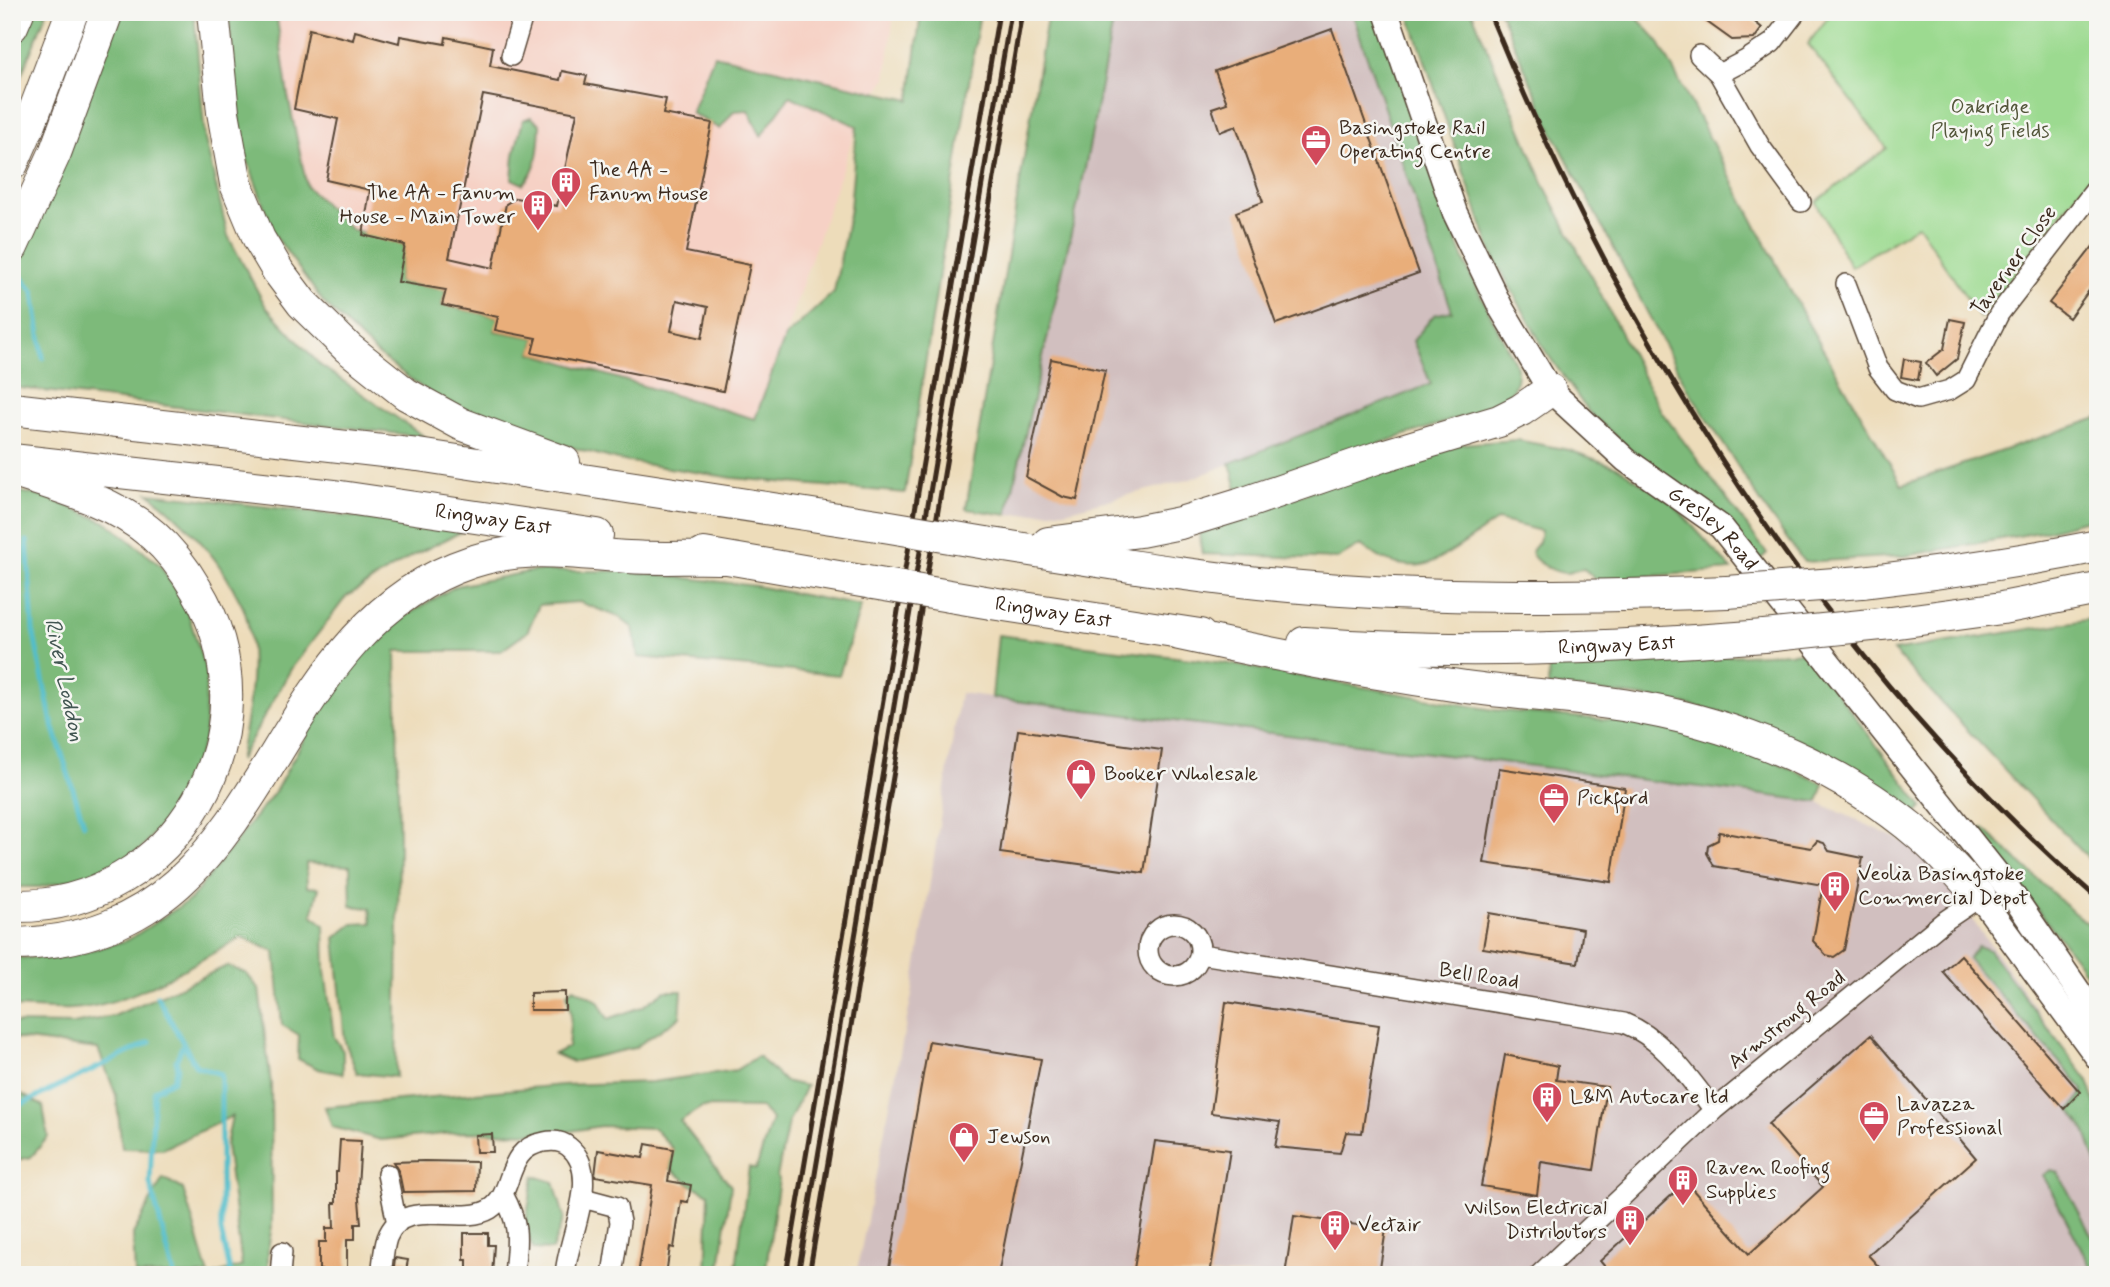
<svg xmlns="http://www.w3.org/2000/svg" width="2110" height="1287" viewBox="0 0 2110 1287" font-family="Mynerve,sans-serif">
	<style>
		.built { fill: #f6d1c5 }
		.industrial { fill: #d1bfbf }
		.green { fill: #9cda90; stroke: #6c8257; stroke-width: 2 }
		.forest { fill: #7dba7a; stroke: #5c724c; stroke-width: 2 }
		.lines { fill: none; stroke-linecap: round; stroke-linejoin: round }
		.stream { stroke: #52becb; stroke-width: 5 }
		.building { fill: #e9ae7a; fill-rule: evenodd }
		.minor-casing { stroke: #564535; stroke-width: 22 }
		.tertiary-casing { stroke: #564535; stroke-width: 27 }
		.trunk-casing { stroke: #564535; stroke-width: 34 }
		.minor { stroke: #fff; stroke-width: 19 }
		.tertiary { stroke: #fff; stroke-width: 24 }
		.trunk { stroke: #fff; stroke-width: 32 }
		.rail { stroke: #3b2a1e; stroke-width: 5 }
		.trunk-bridge-casing { stroke: #564535; stroke-width: 34; stroke-linecap: butt }
		.trunk-bridge { stroke: #fff; stroke-width: 32 }
		.labels { text-anchor: middle; dominant-baseline: central; stroke-width: 5; stroke-linejoin: round; paint-order: stroke }
		.park-label { font-size: 21px; fill: #53563a; stroke: #f6f6f2 }
		.poi-label { font-size: 21px; fill: #3b2a1e; stroke: #f6f6f2; text-anchor: start }
		.street-label { font-size: 21px; fill: #3b2a1e; stroke: #f6f6f2 }
		.water-label { font-size: 23px; font-style: italic; fill: #425652; stroke: #f6f6f2 }
	</style>
	<rect width="100%" height="100%" fill="#f6f6f2"/>
	<filter id="ink" filterUnits="userSpaceOnUse"><feTurbulence type="fractalNoise" baseFrequency=".0143" numOctaves="2"/><feDisplacementMap in="SourceGraphic" scale="14" xChannelSelector="R" yChannelSelector="G"/><feConvolveMatrix kernelMatrix="1 2 1 2 8 2 1 2 1" color-interpolation-filters="sRGB"/></filter>
	<filter id="wash" filterUnits="userSpaceOnUse"><feTurbulence type="fractalNoise" baseFrequency=".00686" numOctaves="4" result="noise"/><feDisplacementMap in="SourceGraphic" scale="28" xChannelSelector="R" yChannelSelector="G"/><feGaussianBlur stdDeviation="1.57" result="paint"/><feColorMatrix in="noise" values="0 0 0 0 0 0 0 0 0 0 0 0 0 0 0 0 0 1.4 0 .05"/><feComposite in="paint" operator="in"/></filter>
	<g filter="url(#wash)">
		<rect width="100%" height="100%" fill="#eddcba"/>
		<path class="built" d="M258,12h636l-8,66 -29,48 -101,293 -244,-37 -208,-178z"/>
		<path class="industrial" d="M1115,12h237l120,357 -281,110 -126,32 -58,4 74,-326z
			M960,693l858,109 105,49 165,230 10,29v165h-1242l57,-286z"/>
		<path class="green" d="M1832,12h266v155l-118,151 -62,-93 -67,42 -35,-65 71,-54 -79,-104z"/>
		<path class="forest" d="M30,12h17l-35,86v-44z
			M118,12h76l11,127 23,97 38,71 54,58 105,72 -413,-50v-116l28,-57z
			M228,12h48l12,84 19,91 45,43 53,15 -7,37 48,8 -4,15 56,12 -3,14 41,7 -4,15 223,66 30,-82 49,-45 16,-83 7,-83 -67,-30 -29,40 -13,-26 -14,1 -14,18 -29,-16 23,-58 196,45 11,-88h59l-75,481 -172,-15 -115,-18 -106,-29 -80,-36 -55,-41 -53,-51 -50,-69 -33,-92z
			M1048,12h67l-34,177 -74,326 -41,-6z
			M1352,12h25l58,174 34,86 48,95c1,20 -6,27 -21,39l-259,83 -7,-26 201,-79 -18,-43 21,-26 18,-4z
			M1408,12h64l72,173 117,226 106,142 -12,11 -167,-153 -42,-59 -53,-96z
			M1500,12h132l26,29 151,284 93,160 196,-67v99l-52,14 -141,25 -101,6 -38,-52 -80,-124 -133,-253z
			M531,117l9,7c-1,21 -1,45 -17,60l-11,-5 2,-24 9,-35z
			M1517,440l52,10 48,17 56,37 59,66 -135,10 -13,-11c-7,0 -12,4 -18,4 -11,0 -32,-11 -35,-21l8,-10 2,-11 -43,-11c-16,10 -60,44 -76,45 -23,3 -44,-6 -61,-20l-24,14 -135,-5 -3,-20 138,-53 123,-37z
			M12,490l34,7 62,26 52,42 26,42 20,64 -1,68 -25,61 -39,49 -41,24 -60,14h-28z
			M149,493l316,37 -55,27 -64,40 -55,72 -52,92c9,-47 20,-102 6,-149 -3,-8 -8,-16 -12,-24 -21,-39 -50,-67 -84,-95z
			M533,571h93l130,15 105,20 -22,69 -201,-18 -5,-29 -14,-11 -40,-15 -40,3 -12,27 -26,19h-105l3,192 -3,234 -39,-4 -12,-31 -10,-104 18,-14 19,-1 -2,-15 -19,-2 -1,-40 -44,-3 1,24 12,1 -7,27 12,10 1,46 9,66 9,14v23l-25,-5 -20,-10 1,-24 -17,-10 -7,-73 -33,-15c-50,27 -112,69 -170,72 -19,1 -40,-1 -60,-2v-49l54,-1 62,-17 63,-41 85,-109 60,-109 51,-54 69,-41z
			M2098,618v251l-205,-218z
			M998,635l226,28 270,47 149,13 112,29 69,32 -6,18 -826,-104z
			M1806,652l117,155 -9,9c-55,-35 -109,-77 -172,-97 -62,-21 -129,-25 -194,-33l1,-21z
			M1983,828l91,85 24,18v60l-23,-33 -97,-125z
			M1977,946l12,4 99,131 10,29v59l-12,-37 -15,-21 13,-21 -116,-131z
			M227,966l19,7 13,16 12,95 1,142 -4,23v26h-54l28,-9 -16,-121 6,-29 -69,33 -41,-1 -6,-53 -18,-46 -86,-11v-15l61,1 41,-8z
			M574,988l24,13 10,18 34,-12 23,-16h17l-2,26 -46,31 -62,14 -18,-8 14,-7 3,-33 -4,-21z
			M758,1056l26,25 22,5 -18,37 -11,54 2,2 -14,96h-30l14,-108 7,2 16,-50 -11,-11 -59,-1 -22,14 51,65 -12,89h-13l3,-81 -18,-9 -21,-17 3,-19 -19,-21 -53,-2 -42,7 -95,-1 -83,8 -49,-13 -7,-20 237,-22 90,-3 84,-12z
			M21,1094l22,12 5,31 -17,20 -19,4v-66z
			M2051,1170l7,2 40,76v27h-3l-52,-100z
			M534,1176l20,6 10,35 -12,33 -19,-1 -8,-23z
			M163,1178l20,11 26,86h-74l-2,-41z"/>
		<g class="lines">
			<path class="stream" d="M21,276l13,16 9,66
				M27,541l6,89 18,89 33,105
				M157,996l39,70 25,8v157l10,44
				M12,1109l138,-67
				M174,1275l-24,-92 4,-92 19,-11 5,-13 -2,-6 7,-17"/>
		</g>
		<g id="blocks">
			<path class="building" d="M1693,12h50l19,16 -8,11 -22,1z
				M309,29l44,11 2,-9 44,12 1,-7 45,8 1,-7 47,10 -3,19 70,14 2,-9 25,5 -2,8 81,15 -3,15 49,9 -26,129 64,13 -27,126 -191,-38 4,-15 -41,-8 3,-13 -56,-12 4,-15 -48,-8 7,-37 -42,-10 7,-45 -44,-10 12,-61 -44,-10zM483,95l94,18 -20,93 -41,-8 -10,6 -13,64 -44,-10zM677,300l31,7 -6,31 -31,-7z
				M1332,29l87,244 -143,51 -40,-112 27,-10 -27,-76 -16,6 -8,-24 15,-5 -12,-32z
				M2098,240v38l-29,40 -20,-15z
				M1950,319l15,3 -8,37 -21,17 -10,-13 18,-14z
				M1051,359l54,11 -28,130 -14,-3 -37,-20z
				M1904,359l17,3 -3,18 -17,-3z
				M1018,730l144,20 -18,123 -144,-20z
				M1499,768l126,20 -14,94 -127,-19z
				M1719,832l92,16 6,-7 7,2 5,8 34,7 -19,92 -10,7 -8,-2 -13,-14 10,-56 -109,-19 -7,-13 1,-8 10,-5z
				M1489,913l94,16 -5,34 -95,-15z
				M1961,955l119,137 -16,17 -121,-137z
				M565,992v18h-35v-17z
				M1226,1002l153,23 -17,108 -16,-1 -6,21 -65,-6 5,-25 -69,-9z
				M1871,1035l105,123 -108,97 11,12 -9,8h-258l-12,-14 86,-79 63,72 74,-67 -55,-63z
				M929,1041l112,18 -43,216h-79l-30,-7z
				M1505,1055l53,11 -2,14 51,7 -13,83 -53,-8 -4,33 -56,-9z
				M492,1134l1,18h-17l-1,-17z
				M340,1140l21,1 -3,46 3,37h-6v15h-8v36h-21v-5h-7v-28h7v-14h8l-1,-25h3v-31h2z
				M1155,1141l75,9 -20,125h-77z
				M646,1144l27,5 -5,32 23,4 -3,17 -7,-1 -7,47 -4,-1 -4,28h-28l14,-90 -57,-9 3,-26 45,8z
				M424,1161l53,1 -1,29 -73,1 -4,-20 -6,-10z
				M1294,1216l92,13 -7,46h-94z
				M464,1233h24v12h6l-2,30h-25v-15h-3z
				M395,1258l13,2 -3,15h-12z"/>
		</g>
	</g>
	<g filter="url(#ink)">
		<use href="#blocks" fill-opacity="0" stroke="#564535" stroke-width="2"/>
		<g class="lines">
			<g class="minor-casing">
				<path id="minor" d="M1699,55l20,19 41,72 41,56
					M511,56l13,-44
					M1719,74l27,-14 26,-17 24,-31
					M1846,284l32,84 17,22 23,9 32,-9 16,-10 33,-66 99,-128
					M1148 950a26 26 0 1 1 52 0a26 26 0 1 1-52 0Z
					M1201,954l423,69c40,16 64,54 90,87
					M387,1174l10,50
					M503,1194c18,33 14,45 11,81
					M583,1198l34,9 3,15 -8,53
					M280,1275l2,-23
					M381,1275c2,-12 2,-25 6,-37 16,-43 73,-11 103,-29 26,-16 13,-60 54,-67 10,-2 18,-1 25,5 34,27 -2,90 -4,128
					M1539,1275l175,-165 229,-188 37,-25"/>
			</g>
			<g class="tertiary-casing">
				<g id="tertiary">
					<path id="s1" d="M1386,12l69,201 46,95 49,82 76,70 95,67 284,357 76,111 17,28"/>
					<path d="M1980,897l118,161"/>
				</g>
			</g>
			<g class="trunk-casing">
				<g id="trunk">
					<path d="M213,12l10,100 13,72 23,55 19,32 24,32 46,45 58,46 55,30 103,38"/>
					<path d="M12,26l6,-14"/>
					<path d="M12,164l18,-41 42,-111"/>
					<path d="M12,247l43,-94 52,-141"/>
					<path d="M12,409l406,46 466,71"/>
					<path id="s2" d="M12,460l322,36 263,39"/>
					<path d="M986,543c109,17 217,37 327,45 138,11 276,9 414,4"/>
					<path d="M1048,543l92,-12 40,-8 59,-18 143,-49 117,-35 22,-11 29,-20"/>
					<path d="M704,554l169,29"/>
					<path d="M1862,582c79,-9 158,-20 236,-36"/>
					<path id="s3" d="M991,603l209,32"/>
					<path d="M1891,623l111,-15 96,-19"/>
					<path d="M1179,634c95,21 190,39 287,53 59,8 120,10 179,22 99,18 199,61 276,127 21,18 40,40 59,61"/>
					<path id="s4" d="M1304,643c155,12 306,5 460,-7"/>
					<path d="M12,906c164,4 269,-177 184,-317 -11,-19 -26,-39 -43,-54 -36,-31 -84,-46 -129,-60"/>
					<path d="M12,944c268,-3 241,-310 459,-382 55,-18 102,-9 157,-5 32,2 64,0 95,1"/>
				</g>
			</g>
			<use href="#minor" class="minor"/>
			<use href="#tertiary" class="tertiary"/>
			<use href="#trunk" class="trunk"/>
			<path class="rail" d="M1489,12c136,331 337,651 609,887
				M786,1275l213,-1263
				M798,1275l213,-1263
				M809,1275l213,-1263"/>
			<g class="trunk-bridge-casing">
				<path id="trunk-bridge" d="M884,526l102,17
					M873,583l118,20
					M1727,592l135,-10
					M1764,636l127,-13"/>
			</g>
			<use href="#trunk-bridge" class="trunk-bridge"/>
		</g>
	</g>
	<defs>
		<g id="office-pin" transform="scale(1.575)"><path d="M0 17L-7.5 6A9.5 9.5 0 1 1 7.5 6Z" fill="#d1495b" stroke="#f6f6f2"/><path d="M-6-3h4V-5.5h4V-3h4V5H-6ZM-1-4.5V-3h2v-1.5ZM-6 0V1H6V0Z" fill="#fff"/></g>
		<g id="building-pin" transform="scale(1.575)"><path d="M0 17L-7.5 6A9.5 9.5 0 1 1 7.5 6Z" fill="#d1495b" stroke="#f6f6f2"/><path d="M-4-6H4V6H1V3H-1V6H-4ZM-2.5-4.3h1.7v1.8h-1.7ZM.8-4.3h1.7v1.8H.8ZM-2.5-1h1.7V.8h-1.7ZM.8-1h1.7V.8H.8Z" fill="#fff"/></g>
		<g id="shop-pin" transform="scale(1.575)"><path d="M0 17L-7.5 6A9.5 9.5 0 1 1 7.5 6Z" fill="#d1495b" stroke="#f6f6f2"/><path d="M-5-2.5h2.3a2.7 3.5 0 0 1 5.4 0H5L5.5 6h-11ZM-1.5-2.5h3a1.5 2.3 0 0 0-3 0Z" fill="#fff"/></g>
	</defs>
	<g fill-rule="evenodd">
		<use href="#office-pin" x="1316" y="140"/>
		<use href="#building-pin" x="566" y="182"/>
		<use href="#building-pin" x="538" y="205"/>
		<use href="#shop-pin" x="1081" y="774"/>
		<use href="#office-pin" x="1554" y="798"/>
		<use href="#building-pin" x="1835" y="886"/>
		<use href="#building-pin" x="1547" y="1097"/>
		<use href="#office-pin" x="1874" y="1116"/>
		<use href="#shop-pin" x="964" y="1137"/>
		<use href="#building-pin" x="1683" y="1180"/>
		<use href="#building-pin" x="1630" y="1220"/>
		<use href="#building-pin" x="1335" y="1225"/>
	</g>
	<g class="labels">
		<g class="park-label">
			<text x="1990" y="107">Oakridge<tspan x="1990" dy="24">Playing Fields</tspan></text>
		</g>
		<g class="poi-label">
			<text x="1339" y="128">Basingstoke Rail<tspan x="1339" dy="24">Operating Centre</tspan></text>
			<text x="589" y="170">The AA -<tspan x="589" dy="24">Fanum House</tspan></text>
			<text x="515" y="193" text-anchor="end">The AA - Fanum<tspan x="515" dy="24">House - Main Tower</tspan></text>
			<text x="1104" y="774">Booker Wholesale</text>
			<text x="1577" y="798">Pickford</text>
			<text x="1858" y="874">Veolia Basingstoke<tspan x="1858" dy="24">Commercial Depot</tspan></text>
			<text x="1570" y="1097">L&amp;M Autocare ltd</text>
			<text x="1897" y="1104">Lavazza<tspan x="1897" dy="24">Professional</tspan></text>
			<text x="987" y="1137">Jewson</text>
			<text x="1706" y="1168">Raven Roofing<tspan x="1706" dy="24">Supplies</tspan></text>
			<text x="1607" y="1208" text-anchor="end">Wilson Electrical<tspan x="1607" dy="24">Distributors</tspan></text>
			<text x="1358" y="1225">Vectair</text>
		</g>
		<g class="street-label">
			<text transform="translate(2014 261) rotate(-54)">Taverner Close</text>
			<text stroke="none"><textPath href="#s2" startOffset="485">Ringway East</textPath></text>
			<text stroke="none"><textPath href="#s1" startOffset="628">Gresley Road</textPath></text>
			<text stroke="none"><textPath href="#s3" startOffset="63">Ringway East</textPath></text>
			<text stroke="none"><textPath href="#s4" startOffset="313">Ringway East</textPath></text>
			<text transform="translate(1479 976) rotate(9)">Bell Road</text>
			<text transform="translate(1787 1020) rotate(-39)">Armstrong Road</text>
		</g>
		<g class="water-label">
			<text transform="translate(64 680) rotate(78)">River Loddon</text>
		</g>
	</g>
	<rect width="2110" height="1287" fill="none" stroke="#f6f6f2" stroke-width="42"/>
</svg>
